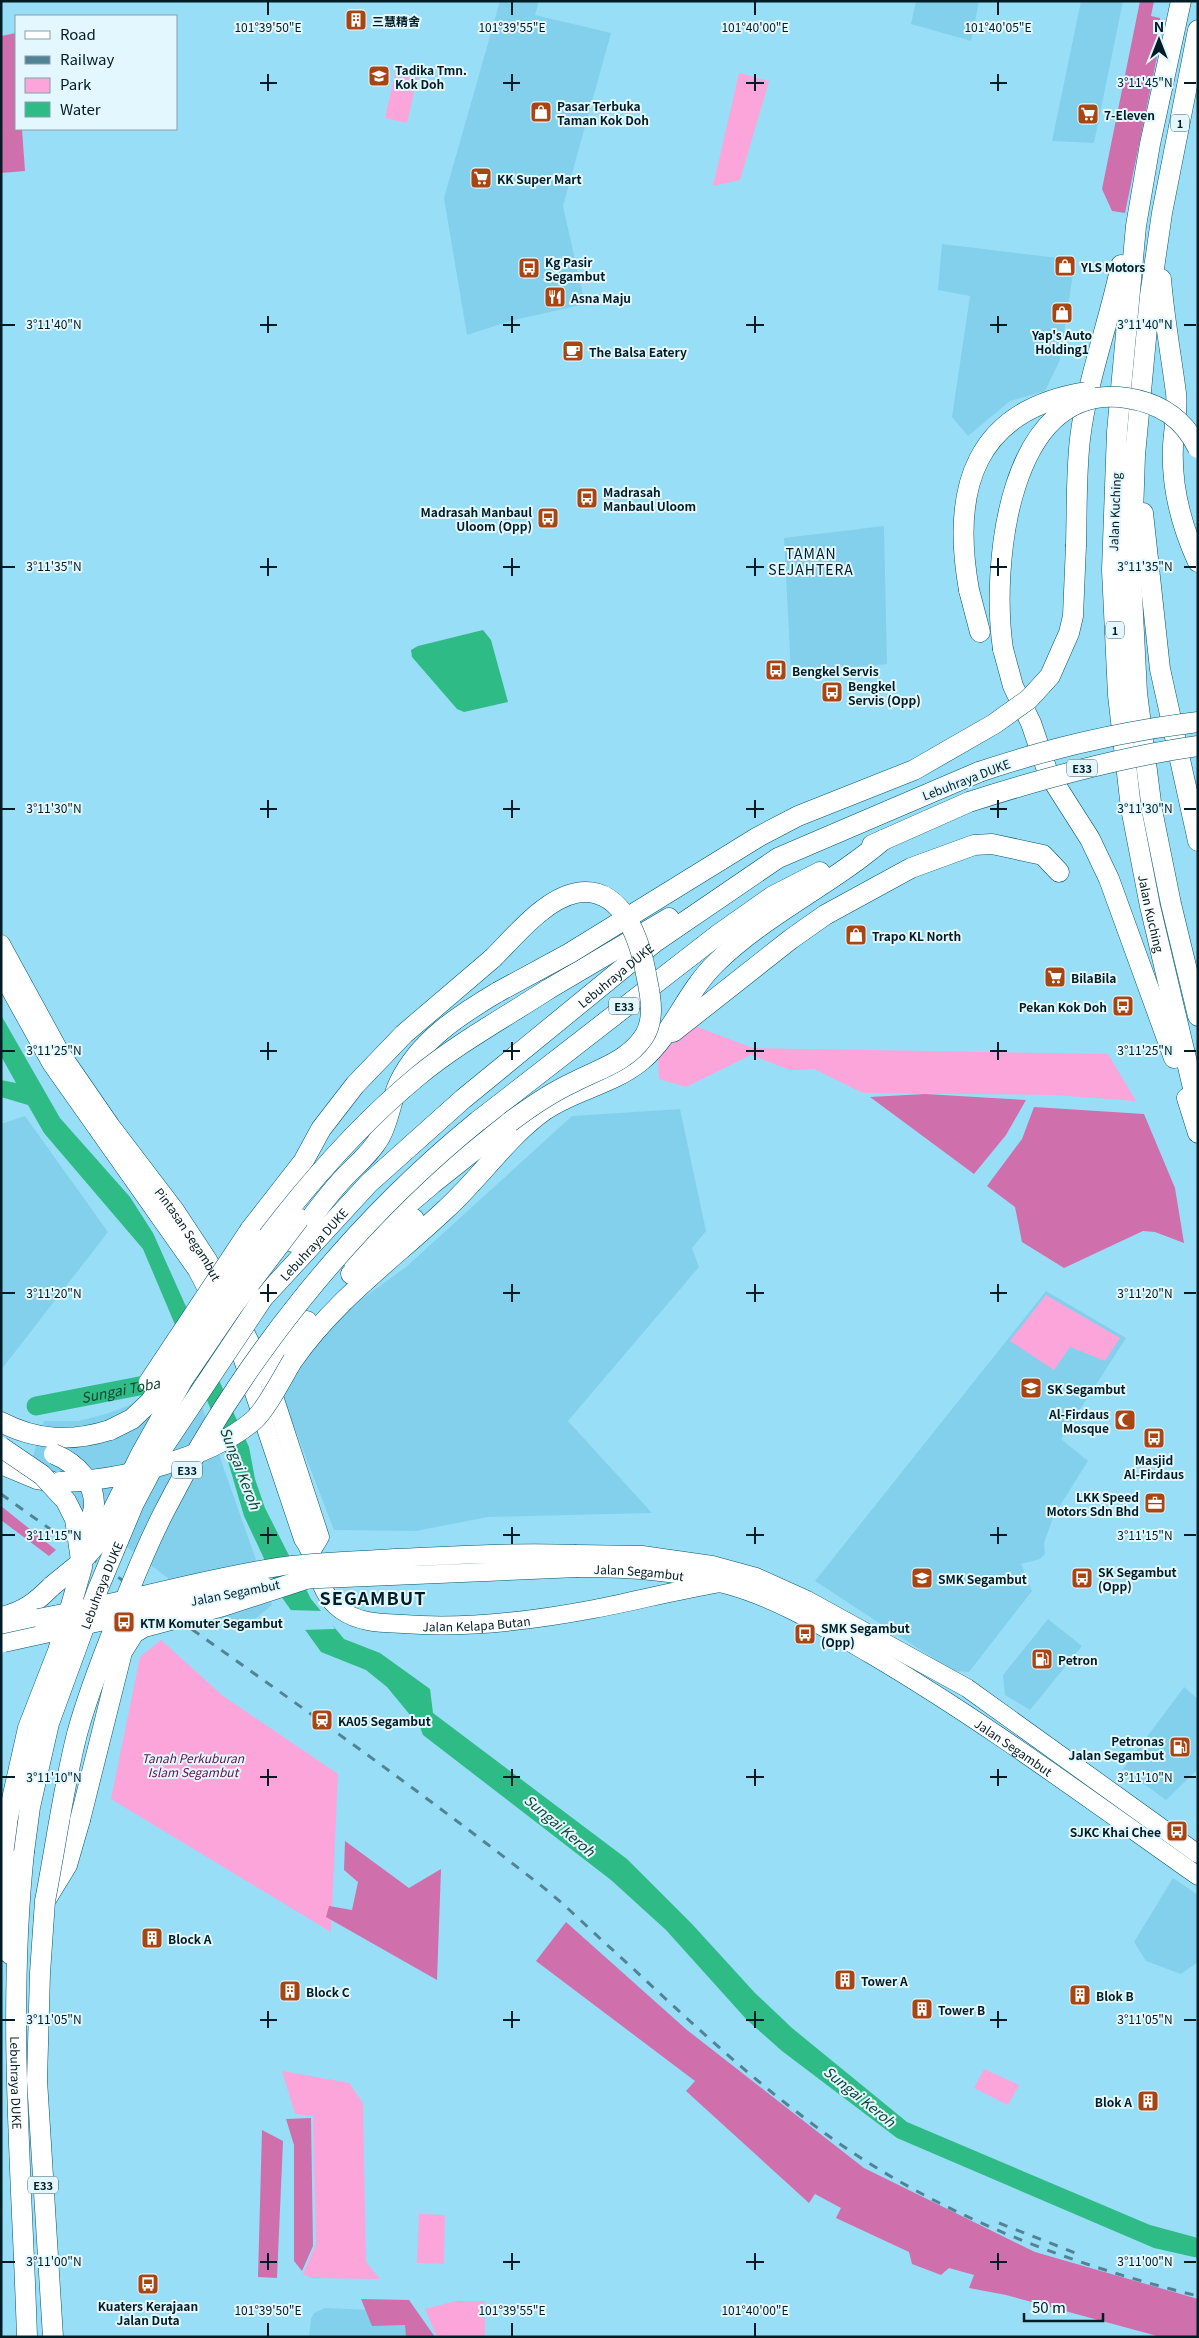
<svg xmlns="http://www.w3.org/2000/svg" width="1199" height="2338" viewBox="0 0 1199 2338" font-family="Georgia,'Noto Sans SC',serif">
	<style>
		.built { fill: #83d0ec }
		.green { fill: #fca5da }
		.forest { fill: #cf70ac }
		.water { fill: #2fbb86 }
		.pier { fill: #99def7 }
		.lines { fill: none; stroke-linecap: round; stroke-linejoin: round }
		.river { stroke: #2fbb86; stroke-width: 19 }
		.major-casing { stroke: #00546a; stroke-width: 19 }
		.highway-casing { stroke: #00546a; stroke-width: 21 }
		.major { stroke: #fff; stroke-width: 18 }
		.highway { stroke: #fff; stroke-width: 20 }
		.rail { stroke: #528395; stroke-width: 3; stroke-dasharray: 9 9; stroke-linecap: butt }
		.major-bridge-casing { stroke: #00546a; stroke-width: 19; stroke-linecap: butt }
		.highway-bridge-casing { stroke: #00546a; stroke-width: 21; stroke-linecap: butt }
		.major-bridge { stroke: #fff; stroke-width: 18 }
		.highway-bridge { stroke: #fff; stroke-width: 20 }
		.ticks { fill: none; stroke: #001c25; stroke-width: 2 }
		.labels { text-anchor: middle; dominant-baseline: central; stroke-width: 4; stroke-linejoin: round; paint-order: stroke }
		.shield { fill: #e3f7ff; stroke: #445e66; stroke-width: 1 }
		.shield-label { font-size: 11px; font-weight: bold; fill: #001c25 }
		.poi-label { font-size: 12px; font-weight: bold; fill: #001c25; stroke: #e3f7ff; text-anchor: start }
		.street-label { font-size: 12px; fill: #001c25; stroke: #e3f7ff }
		.park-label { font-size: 12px; font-style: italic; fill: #650e4d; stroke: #e3f7ff }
		.neighbourhood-label { font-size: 14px; letter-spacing: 1px; fill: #001c25; stroke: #e3f7ff }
		.water-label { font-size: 14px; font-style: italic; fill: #104731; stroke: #e3f7ff }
		.district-label { font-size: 18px; font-weight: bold; letter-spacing: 1px; fill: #001c25; stroke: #e3f7ff }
		.ticks-label { font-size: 12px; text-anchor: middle; fill: #001c25; stroke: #e3f7ff; stroke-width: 4; stroke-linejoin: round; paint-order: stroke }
	</style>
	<rect width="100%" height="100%" fill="#99def7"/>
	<path class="built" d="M500,1h39l-4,14 76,18 -48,173 22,98 -75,17 -43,14 -23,-137z
		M916,1h63l-8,40 -60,-17z
		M1081,1h42l-29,142 -42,-2z
		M942,244l133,16 -15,100 -15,31 -35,10 -42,35 -16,-19 18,-121 -32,-6z
		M884,526l3,138 -96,9 -7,-135z
		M680,1109l26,122 -14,17 7,19 -131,154 84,92 -164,4 -72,14 -82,-1 -54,-140 60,-75 66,-48 166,-151z
		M25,1116l83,116 -107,138v-246z
		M1046,1291l80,47 -65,101 27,22 -34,54 -10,28 1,11 -5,5 -19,5 11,27 -63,81 -16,-1 -138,-90z
		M193,1381l79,224 -33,27 -211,-160 16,-51h35l30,-8z
		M1048,1619l34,27 -52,64 -25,-15 -2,-20z
		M1184,1687l14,12v70l-32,31 -43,-31z
		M1173,1878l25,17v67l-17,12 -35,-13 -12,-19z
		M325,2308l72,3 20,4 18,22h-126l2,-18 3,-6z"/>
	<path class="green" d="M397,65l22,5 -12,53 -22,-5z
		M739,73l30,8 -29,99 -27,6z
		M692,1025l61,23 355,6 28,47 -82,-6 -191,-2 -49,-24 -24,1 -39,-15 -65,32 -27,-8 -1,-22z
		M1046,1295l74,43 -15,23 -35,-14 -16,23 -44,-29z
		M161,1640l62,56 115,78 -7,158 -220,-133 29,-142z
		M984,2069l35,16 -11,20 -34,-17z
		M282,2071l67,12 14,20 3,159 14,17 -69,-1 -8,-4 13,-29 -3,-129 -18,-2z
		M419,2214l26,1 -1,49 -27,-1z
		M456,2301h29v36h-48l-12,-28z"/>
	<path class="forest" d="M1140,1h14l-3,15 9,2v24l-35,171 -13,-2 -10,-22z
		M16,33v96h6l3,42 -24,2v-137z
		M925,1094l101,6 -20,35 -32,39 -104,-77z
		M1034,1107l110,7 31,74 9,55 -29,-11 -12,-1 -79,37 -42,-26 -7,-35 -28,-21 35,-47z
		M1,1506l55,44 -7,6 -48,-36z
		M345,1841l64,47 32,-19 -4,111 -111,-63 3,-11 23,4 6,-28 -14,-12z
		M566,1922l121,108 177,138 171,84 163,47v38h-37l-155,-42 -37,-7 5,-13 -25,-7 -8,7 -29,-11 -3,-12 -73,-34 5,-10 -26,-14 -6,9 -123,-112 9,-10 -159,-120z
		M311,2118l2,128 -11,25 -8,-10v-116l-8,-26z
		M262,2130l21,11 -6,137 -19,-1z
		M361,2299l48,1 26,37h-29l-1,-12 -33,1z"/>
	<path class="water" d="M483,630l8,10 17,62 -44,10 -7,-3 -45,-52 -1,-7 7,-4z
		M1,1015l59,103 70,79 23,36 96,214 6,32 10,29 46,91 33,40 36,14 50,36 3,24 194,146 65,65 63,69 37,35 115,94 243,103 48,13v20l-44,-10 -257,-110 -115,-87 -35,-31 -81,-90 -55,-50 -188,-145 -3,-8 -33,-40 -21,-17 -45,-18 -38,-53 -39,-83 -27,-92 -74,-175 -99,-116 -16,-28 -27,-8v-17l15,3 -15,-27z"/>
	<path class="pier" d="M287,1610l37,1 11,18 -34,1z"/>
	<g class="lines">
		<path class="river" id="s1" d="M36,1406l129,-25"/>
		<g class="major-casing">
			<g id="major">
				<path id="s2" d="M1,944l59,108 51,74 64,84 33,50 16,30"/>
				<path id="s3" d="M1,973l50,90 146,207 45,87 61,182c17,22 12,53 38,71 18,13 40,13 62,14 63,5 128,-3 191,-15 42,-8 83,-19 126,-26"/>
				<path d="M238,1318l30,60 52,159 -8,13"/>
				<path d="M576,1554l66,1 70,10 44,12 51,23 160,88 231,166"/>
				<path id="s4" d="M578,1568c51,0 101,3 150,17 51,14 97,43 142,69 114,67 220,146 328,222"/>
				<path d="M1,1626l37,-8"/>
			</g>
		</g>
		<g class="highway-casing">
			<g id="highway">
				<path id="s5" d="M1181,1l-31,143 -14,82 -19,206 -5,138 6,125 13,113 19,98 48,203"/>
				<path d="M1198,30l-36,183 -12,83 -15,159 -4,119 6,119 15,117 19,94 27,112"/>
				<path d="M1161,279c3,38 10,76 15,114 2,18 -2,35 -3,53 -2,41 8,79 25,116"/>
				<path d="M1143,513l17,156 38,172"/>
				<path d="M1076,545c1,-35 0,-71 4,-106 7,-59 29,-116 41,-174"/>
				<path d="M969,590l11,42"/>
				<path d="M1003,649l10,37 18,37 17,50 42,66 19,40 65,179"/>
				<path d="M872,845l97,-43"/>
				<path d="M547,990l122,-72"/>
				<path d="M673,1032l118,-93 34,-24 86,-47 63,-23 18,-1 51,11 16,17"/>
				<path d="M1187,1098l11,35"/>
				<path d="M478,1121l241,-187 54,-38 47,-24"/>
				<path d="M250,1230l53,-68 18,-33 34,-44 49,-51 89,-76"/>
				<path d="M293,1242c15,-20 30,-41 47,-60 13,-15 30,-27 40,-45 9,-16 11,-37 19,-54 20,-42 60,-68 99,-91"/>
				<path d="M347,1256l85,-72 78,-62"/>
				<path d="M351,1274l63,-55"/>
				<path id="s6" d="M263,1298l106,-115 94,-84 192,-157 123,-84 201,-86"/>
				<path d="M293,1360c42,-60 100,-101 153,-151 33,-30 64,-75 99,-99 29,-20 68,-26 96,-49 32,-27 45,-69 75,-98 50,-49 115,-78 167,-123"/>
				<path d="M268,1378l9,-23 30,-34"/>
				<path d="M1,1422c36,19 71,20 109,8"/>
				<path d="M1,1464l36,15 13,2"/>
				<path d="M1,1617c23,-5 35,-15 51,-31"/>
				<path d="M8,1817c-3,44 -8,95 2,137"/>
				<path id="s7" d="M24,1852c-17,162 -2,323 3,485"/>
				<path d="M53,2337l-16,-257 3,-107 5,-72 22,-36 13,-45"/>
			</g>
		</g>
		<use href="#major" class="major"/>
		<use href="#highway" class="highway"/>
		<path class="rail" d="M1,1494c180,129 364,254 538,390 27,21 51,46 76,68 61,56 121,114 187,164 116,91 254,145 396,180
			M999,2223l79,31"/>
		<g class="major-bridge-casing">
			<path id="major-bridge" d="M297,1580l281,-12
				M38,1618c80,-14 159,-39 240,-51 38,-6 78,-6 117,-9 60,-3 120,-6 181,-4
				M4,1643l260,-57"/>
		</g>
		<g class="highway-bridge-casing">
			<g id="highway-bridge">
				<path d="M969,590c-18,-101 5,-180 117,-198"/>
				<path d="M1003,649c-12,-81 4,-269 124,-251 33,5 56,20 71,50"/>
				<path d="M979,772c71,-24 144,-41 219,-50"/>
				<path d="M969,802c75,-24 151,-45 229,-56"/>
				<path d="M493,958c22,-22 52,-59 83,-65 48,-9 65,51 71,86 4,19 8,42 -4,59 -17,24 -44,31 -69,44 -24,11 -44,25 -64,40"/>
				<path d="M498,992l72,-39 188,-116 40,-21 116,-46 80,-46 35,-25 21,-23 19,-43 4,-17 3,-71"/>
				<path d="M149,1382l101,-152"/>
				<path d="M110,1430l22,-11 18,-17c80,-115 159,-236 268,-326 40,-33 86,-58 129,-86"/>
				<path d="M1,1447l41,28 24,26 9,18 7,48 -24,84 -30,77 -20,89"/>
				<path d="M54,1454c22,9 45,31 39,58 -2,12 -9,22 -14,33"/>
				<path d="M60,1482c58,-1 148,-23 193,-61 13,-11 30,-45 40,-61"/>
				<path d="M52,1586l27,-22 16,-18 46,-92 41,-73 51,-75 66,-87"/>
				<path d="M80,1820l42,-168 12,-19 10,-6 79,-21 86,-28"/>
				<path id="s8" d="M24,1852l6,-45 19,-84 49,-134 36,-86 30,-57 99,-148"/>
				<path d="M45,1901c11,-56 18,-112 32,-167 10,-37 24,-73 38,-108 15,-39 30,-77 49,-114 76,-149 185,-286 314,-391"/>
			</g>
		</g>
		<use href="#major-bridge" class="major-bridge"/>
		<use href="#highway-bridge" class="highway-bridge"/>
	</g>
	<path class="ticks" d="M268,2v13M512,2v13M755,2v13M998,2v13M268,74v17M512,74v17M755,74v17M998,74v17M260,83h17M503,83h17M746,83h18M990,83h17M1184,83h12M268,316v17M512,316v17M755,316v17M998,316v17M2,325h13M260,325h17M503,325h17M746,325h18M990,325h17M1184,325h12M268,558v18M512,558v18M755,558v18M998,558v18M2,567h13M260,567h17M503,567h17M746,567h18M990,567h17M1184,567h12M268,800v18M512,800v18M755,800v18M998,800v18M2,809h13M260,809h17M503,809h17M746,809h18M990,809h17M1184,809h12M268,1042v18M512,1042v18M755,1042v18M998,1042v18M2,1051h13M260,1051h17M503,1051h17M746,1051h18M990,1051h17M1184,1051h12M268,1284v18M512,1284v18M755,1284v18M998,1284v18M2,1293h13M260,1293h17M503,1293h17M746,1293h18M990,1293h17M1184,1293h12M268,1527v17M512,1527v17M755,1527v17M998,1527v17M2,1535h13M260,1535h17M503,1535h17M746,1535h18M990,1535h17M1184,1535h12M268,1769v17M512,1769v17M755,1769v17M998,1769v17M2,1777h13M260,1777h17M503,1777h17M746,1777h18M990,1777h17M1184,1777h12M268,2011v17M512,2011v17M755,2011v17M998,2011v17M2,2020h13M260,2020h17M503,2020h17M746,2020h18M990,2020h17M1184,2020h12M268,2253v17M512,2253v17M755,2253v17M998,2253v17M2,2262h13M260,2262h17M503,2262h17M746,2262h18M990,2262h17M1184,2262h12M268,2323v13M512,2323v13M755,2323v13"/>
	<defs>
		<g id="building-square" transform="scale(1.125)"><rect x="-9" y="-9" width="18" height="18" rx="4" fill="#a94513" stroke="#e3f7ff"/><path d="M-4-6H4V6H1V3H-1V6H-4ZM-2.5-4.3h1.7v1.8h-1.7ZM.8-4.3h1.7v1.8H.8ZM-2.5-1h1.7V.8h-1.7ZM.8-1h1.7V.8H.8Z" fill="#fff"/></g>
		<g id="school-square" transform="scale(1.125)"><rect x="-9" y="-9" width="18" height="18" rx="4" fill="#a94513" stroke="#e3f7ff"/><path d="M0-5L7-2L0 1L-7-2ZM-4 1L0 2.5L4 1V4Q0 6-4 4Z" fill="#fff"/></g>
		<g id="shop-square" transform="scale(1.125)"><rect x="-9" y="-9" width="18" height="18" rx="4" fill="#a94513" stroke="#e3f7ff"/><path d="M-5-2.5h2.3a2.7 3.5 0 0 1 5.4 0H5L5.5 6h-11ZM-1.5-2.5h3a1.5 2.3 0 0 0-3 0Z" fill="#fff"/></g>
		<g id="supermarket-square" transform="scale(1.125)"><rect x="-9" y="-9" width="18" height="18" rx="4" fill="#a94513" stroke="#e3f7ff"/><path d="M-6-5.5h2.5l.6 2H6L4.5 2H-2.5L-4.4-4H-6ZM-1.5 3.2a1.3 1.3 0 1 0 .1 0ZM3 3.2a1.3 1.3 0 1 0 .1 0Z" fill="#fff"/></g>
		<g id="bus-square" transform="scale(1.125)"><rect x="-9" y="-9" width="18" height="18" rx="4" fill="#a94513" stroke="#e3f7ff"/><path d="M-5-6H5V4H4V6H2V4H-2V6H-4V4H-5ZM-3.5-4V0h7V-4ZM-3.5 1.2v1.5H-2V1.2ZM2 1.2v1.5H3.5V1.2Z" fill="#fff"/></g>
		<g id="restaurant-square" transform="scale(1.125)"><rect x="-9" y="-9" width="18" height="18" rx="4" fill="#a94513" stroke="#e3f7ff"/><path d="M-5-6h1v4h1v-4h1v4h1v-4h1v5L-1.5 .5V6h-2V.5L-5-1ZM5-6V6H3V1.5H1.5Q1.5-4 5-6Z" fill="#fff"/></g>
		<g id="cafe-square" transform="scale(1.125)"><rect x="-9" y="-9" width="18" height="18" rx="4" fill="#a94513" stroke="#e3f7ff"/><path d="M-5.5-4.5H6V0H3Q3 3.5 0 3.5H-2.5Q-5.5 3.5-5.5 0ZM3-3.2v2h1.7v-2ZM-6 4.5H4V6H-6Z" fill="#fff"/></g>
		<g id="mosque-square" transform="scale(1.125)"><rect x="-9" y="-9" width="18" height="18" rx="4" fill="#a94513" stroke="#e3f7ff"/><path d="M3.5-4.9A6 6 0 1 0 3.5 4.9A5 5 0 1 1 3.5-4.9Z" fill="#fff"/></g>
		<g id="office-square" transform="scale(1.125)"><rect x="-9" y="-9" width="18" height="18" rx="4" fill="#a94513" stroke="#e3f7ff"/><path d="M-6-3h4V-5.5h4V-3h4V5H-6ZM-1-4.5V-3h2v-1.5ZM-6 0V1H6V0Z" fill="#fff"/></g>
		<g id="fuel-square" transform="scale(1.125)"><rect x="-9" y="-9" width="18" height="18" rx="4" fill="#a94513" stroke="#e3f7ff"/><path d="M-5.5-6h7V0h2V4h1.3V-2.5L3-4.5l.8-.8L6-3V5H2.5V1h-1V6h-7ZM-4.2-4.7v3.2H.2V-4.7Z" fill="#fff"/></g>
		<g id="station-square" transform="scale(1.125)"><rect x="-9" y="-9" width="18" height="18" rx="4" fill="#a94513" stroke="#e3f7ff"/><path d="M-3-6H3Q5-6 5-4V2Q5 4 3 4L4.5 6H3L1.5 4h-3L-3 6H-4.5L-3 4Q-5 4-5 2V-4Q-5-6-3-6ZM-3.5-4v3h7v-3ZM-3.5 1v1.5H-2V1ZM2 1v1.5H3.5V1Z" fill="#fff"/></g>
	</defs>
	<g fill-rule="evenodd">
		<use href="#building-square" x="356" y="20"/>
		<use href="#school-square" x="379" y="76"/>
		<use href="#shop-square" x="541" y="112"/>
		<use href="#supermarket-square" x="1088" y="114"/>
		<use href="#supermarket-square" x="481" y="178"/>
		<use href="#shop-square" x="1065" y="266"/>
		<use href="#bus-square" x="529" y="268"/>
		<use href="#restaurant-square" x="555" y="297"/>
		<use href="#shop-square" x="1062" y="313"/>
		<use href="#cafe-square" x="573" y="351"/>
		<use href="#bus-square" x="587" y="498"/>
		<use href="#bus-square" x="548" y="518"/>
		<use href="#bus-square" x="776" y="670"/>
		<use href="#bus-square" x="832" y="692"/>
		<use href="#shop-square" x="856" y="935"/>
		<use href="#supermarket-square" x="1055" y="977"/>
		<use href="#bus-square" x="1123" y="1006"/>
		<use href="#school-square" x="1031" y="1388"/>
		<use href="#mosque-square" x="1125" y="1420"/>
		<use href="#bus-square" x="1154" y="1438"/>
		<use href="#office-square" x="1155" y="1503"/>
		<use href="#school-square" x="922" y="1578"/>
		<use href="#bus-square" x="1082" y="1578"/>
		<use href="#bus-square" x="124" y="1622"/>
		<use href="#bus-square" x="805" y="1634"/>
		<use href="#fuel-square" x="1042" y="1659"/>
		<use href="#station-square" x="322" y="1720"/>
		<use href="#fuel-square" x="1180" y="1747"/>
		<use href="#bus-square" x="1177" y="1831"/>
		<use href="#building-square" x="152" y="1938"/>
		<use href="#building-square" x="845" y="1980"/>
		<use href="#building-square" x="290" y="1991"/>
		<use href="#building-square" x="1080" y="1995"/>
		<use href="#building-square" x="922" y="2009"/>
		<use href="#building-square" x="1148" y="2101"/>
		<use href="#bus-square" x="148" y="2284"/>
	</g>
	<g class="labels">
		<g class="shield">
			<rect x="1171" y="114.5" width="18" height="17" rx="4"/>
			<rect x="1106" y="621.5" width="18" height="17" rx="4"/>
			<rect x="1067" y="759.5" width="30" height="17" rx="4"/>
			<rect x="609" y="997.5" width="30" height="17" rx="4"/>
			<rect x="172" y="1461.5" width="30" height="17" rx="4"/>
			<rect x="28" y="2176.5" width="30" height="17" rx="4"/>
		</g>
		<g class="shield-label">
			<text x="1180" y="123">1</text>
			<text x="1115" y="630">1</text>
			<text x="1082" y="768">E33</text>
			<text x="624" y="1006">E33</text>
			<text x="187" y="1470">E33</text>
			<text x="43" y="2185">E33</text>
		</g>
		<g class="poi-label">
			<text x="372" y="20">三慧精舍</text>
			<text x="395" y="69">Tadika Tmn.<tspan x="395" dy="14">Kok Doh</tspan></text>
			<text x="557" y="105">Pasar Terbuka<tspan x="557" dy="14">Taman Kok Doh</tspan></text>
			<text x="1104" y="114">7-Eleven</text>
			<text x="497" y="178">KK Super Mart</text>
			<text x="545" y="261">Kg Pasir<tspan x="545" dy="14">Segambut</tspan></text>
			<text x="1081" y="266">YLS Motors</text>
			<text x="571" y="297">Asna Maju</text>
			<text x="1062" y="334" text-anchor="middle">Yap's Auto<tspan x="1062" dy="14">Holding1</tspan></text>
			<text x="589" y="351">The Balsa Eatery</text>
			<text x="603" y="491">Madrasah<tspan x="603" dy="14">Manbaul Uloom</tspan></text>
			<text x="532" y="511" text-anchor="end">Madrasah Manbaul<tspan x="532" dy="14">Uloom (Opp)</tspan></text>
			<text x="792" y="670">Bengkel Servis</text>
			<text x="848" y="685">Bengkel<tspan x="848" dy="14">Servis (Opp)</tspan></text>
			<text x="872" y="935">Trapo KL North</text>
			<text x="1071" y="977">BilaBila</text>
			<text x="1107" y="1006" text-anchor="end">Pekan Kok Doh</text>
			<text x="1047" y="1388">SK Segambut</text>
			<text x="1109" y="1413" text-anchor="end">Al-Firdaus<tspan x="1109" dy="14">Mosque</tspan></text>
			<text x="1154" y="1459" text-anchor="middle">Masjid<tspan x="1154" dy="14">Al-Firdaus</tspan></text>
			<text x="1139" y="1496" text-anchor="end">LKK Speed<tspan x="1139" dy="14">Motors Sdn Bhd</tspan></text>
			<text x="1098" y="1571">SK Segambut<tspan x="1098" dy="14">(Opp)</tspan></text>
			<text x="938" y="1578">SMK Segambut</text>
			<text x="140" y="1622">KTM Komuter Segambut</text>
			<text x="821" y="1627">SMK Segambut<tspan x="821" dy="14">(Opp)</tspan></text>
			<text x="1058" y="1659">Petron</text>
			<text x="338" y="1720">KA05 Segambut</text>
			<text x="1164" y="1740" text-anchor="end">Petronas<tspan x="1164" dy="14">Jalan Segambut</tspan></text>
			<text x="1161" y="1831" text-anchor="end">SJKC Khai Chee</text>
			<text x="168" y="1938">Block A</text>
			<text x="861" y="1980">Tower A</text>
			<text x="306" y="1991">Block C</text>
			<text x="1096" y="1995">Blok B</text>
			<text x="938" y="2009">Tower B</text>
			<text x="1132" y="2101" text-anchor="end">Blok A</text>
			<text x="148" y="2305" text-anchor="middle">Kuaters Kerajaan<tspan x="148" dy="14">Jalan Duta</tspan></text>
		</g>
		<g class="street-label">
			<text transform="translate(1114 512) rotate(-88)">Jalan Kuching</text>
			<text transform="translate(966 779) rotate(-21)">Lebuhraya DUKE</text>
			<text stroke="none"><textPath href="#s5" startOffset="921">Jalan Kuching</textPath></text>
			<text stroke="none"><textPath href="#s6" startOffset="479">Lebuhraya DUKE</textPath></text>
			<text stroke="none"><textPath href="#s2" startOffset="346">Pintasan Segambut</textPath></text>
			<text stroke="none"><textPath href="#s6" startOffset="74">Lebuhraya DUKE</textPath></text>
			<text stroke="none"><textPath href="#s4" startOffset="61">Jalan Segambut</textPath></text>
			<text stroke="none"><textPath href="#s8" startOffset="279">Lebuhraya DUKE</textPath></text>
			<text transform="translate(235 1592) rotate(-11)">Jalan Segambut</text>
			<text stroke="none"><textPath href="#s3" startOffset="866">Jalan Kelapa Butan</textPath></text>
			<text stroke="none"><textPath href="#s4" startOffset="481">Jalan Segambut</textPath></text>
			<text stroke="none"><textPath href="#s7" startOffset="231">Lebuhraya DUKE</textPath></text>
		</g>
		<g class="park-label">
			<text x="193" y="1757">Tanah Perkuburan<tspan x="193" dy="14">Islam Segambut</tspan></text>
		</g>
		<g class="neighbourhood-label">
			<text x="811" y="553">TAMAN<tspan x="811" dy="16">SEJAHTERA</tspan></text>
		</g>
		<g class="water-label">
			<text stroke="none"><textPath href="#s1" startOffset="86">Sungai Toba</textPath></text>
			<text transform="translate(241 1468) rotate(69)">Sungai Keroh</text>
			<text transform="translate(560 1825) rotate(40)">Sungai Keroh</text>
			<text transform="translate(860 2096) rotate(39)">Sungai Keroh</text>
		</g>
		<g class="district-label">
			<text x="373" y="1597">SEGAMBUT</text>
		</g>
	</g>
	<g class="ticks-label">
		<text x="268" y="32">101°39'50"E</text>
		<text x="512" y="32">101°39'55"E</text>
		<text x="755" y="32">101°40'00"E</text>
		<text x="998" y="32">101°40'05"E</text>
		<text x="1145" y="87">3°11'45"N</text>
		<text x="54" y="329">3°11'40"N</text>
		<text x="1145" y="329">3°11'40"N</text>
		<text x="54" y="571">3°11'35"N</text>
		<text x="1145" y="571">3°11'35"N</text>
		<text x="54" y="813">3°11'30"N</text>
		<text x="1145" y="813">3°11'30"N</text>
		<text x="54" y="1055">3°11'25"N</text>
		<text x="1145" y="1055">3°11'25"N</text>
		<text x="54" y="1298">3°11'20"N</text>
		<text x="1145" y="1298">3°11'20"N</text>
		<text x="54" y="1540">3°11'15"N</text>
		<text x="1145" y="1540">3°11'15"N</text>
		<text x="54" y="1782">3°11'10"N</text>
		<text x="1145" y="1782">3°11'10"N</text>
		<text x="54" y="2024">3°11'05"N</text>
		<text x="1145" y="2024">3°11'05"N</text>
		<text x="54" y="2266">3°11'00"N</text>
		<text x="1145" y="2266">3°11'00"N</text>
		<text x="268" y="2315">101°39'50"E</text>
		<text x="512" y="2315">101°39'55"E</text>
		<text x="755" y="2315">101°40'00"E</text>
	</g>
	<rect width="1199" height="2338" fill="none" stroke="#001c25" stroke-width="5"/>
	<rect x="15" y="15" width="162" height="115" fill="#e3f7ff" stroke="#889fa8"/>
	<rect x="25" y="31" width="25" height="8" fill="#ffffff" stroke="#889fa8"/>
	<text x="60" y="40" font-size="15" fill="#001c25">Road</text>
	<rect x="25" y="56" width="25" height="8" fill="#528395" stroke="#889fa8"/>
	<text x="60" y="65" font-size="15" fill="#001c25">Railway</text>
	<rect x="25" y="78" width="25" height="15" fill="#fca5da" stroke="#889fa8"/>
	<text x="60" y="90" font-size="15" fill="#001c25">Park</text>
	<rect x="25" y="102" width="25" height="15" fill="#2fbb86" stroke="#889fa8"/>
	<text x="60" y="115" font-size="15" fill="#001c25">Water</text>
	<g transform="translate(1159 40)" stroke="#e3f7ff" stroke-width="4" paint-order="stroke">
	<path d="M0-4L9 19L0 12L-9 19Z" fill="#001c25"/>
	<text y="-8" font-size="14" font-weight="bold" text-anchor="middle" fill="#001c25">N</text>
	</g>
	<path d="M1024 2313v8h79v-8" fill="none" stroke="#001c25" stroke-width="2.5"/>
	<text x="1032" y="2313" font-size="15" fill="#001c25" stroke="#e3f7ff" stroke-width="4" paint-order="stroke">50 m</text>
</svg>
